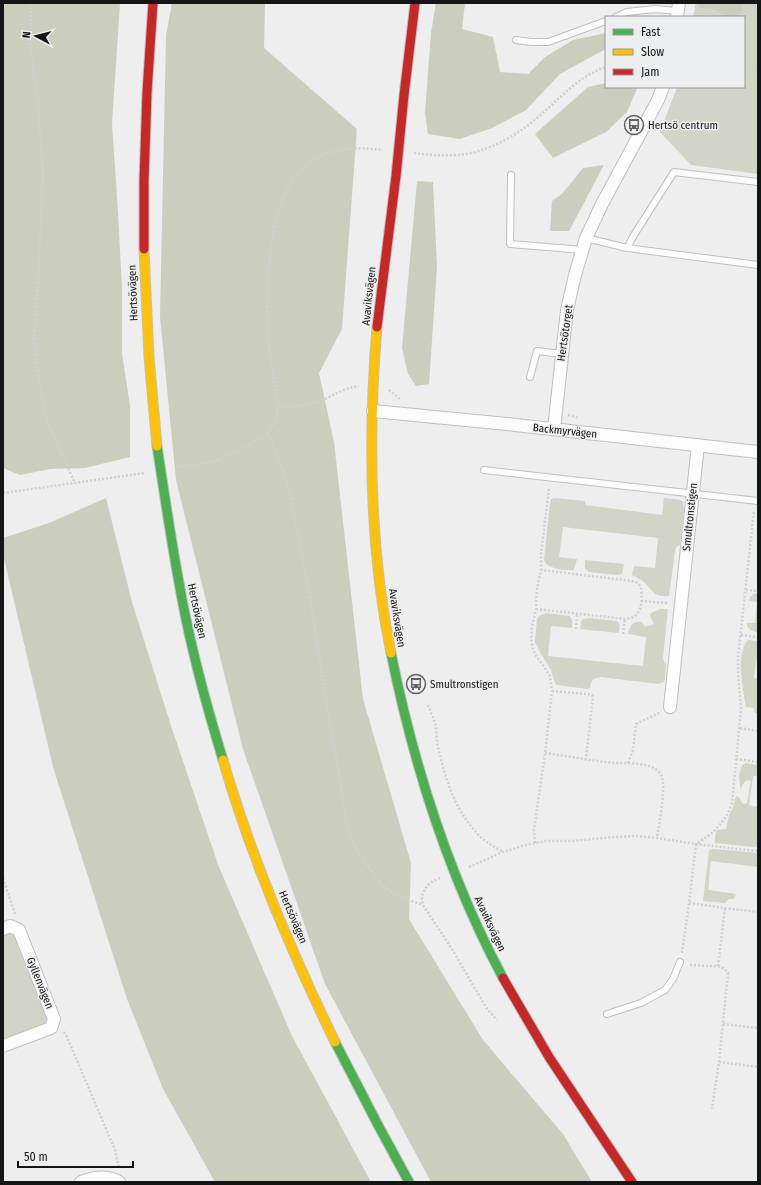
<svg xmlns="http://www.w3.org/2000/svg" width="761" height="1185" viewBox="0 0 761 1185" font-family="'Fira Sans Condensed',sans-serif">
	<style>
		.green { fill: #d1d4c6 }
		.forest { fill: #cbcebc }
		.lines { fill: none; stroke-linecap: round; stroke-linejoin: round }
		.lane-casing { stroke: #bfbfbf; stroke-width: 8 }
		.street-casing { stroke: #bfbfbf; stroke-width: 14 }
		.fast-casing { stroke: #bfbfbf; stroke-width: 11 }
		.slow-casing { stroke: #bfbfbf; stroke-width: 11 }
		.jam-casing { stroke: #bfbfbf; stroke-width: 11 }
		.path { stroke: #d0d0d1; stroke-width: 2.5; stroke-dasharray: 2 2; stroke-linecap: butt }
		.lane { stroke: #fcfcfc; stroke-width: 6 }
		.street { stroke: #fcfcfc; stroke-width: 12 }
		.fast { stroke: #4caf50; stroke-width: 9 }
		.slow { stroke: #ffc107; stroke-width: 9 }
		.jam { stroke: #c62828; stroke-width: 9 }
		.labels { text-anchor: middle; dominant-baseline: central; stroke-width: 3; stroke-linejoin: round; paint-order: stroke }
		.poi-label { font-size: 11px; fill: #141515; stroke: #edeeef; text-anchor: start }
		.street-label { font-size: 11px; fill: #141515; stroke: #edeeef }
	</style>
	<rect width="100%" height="100%" fill="#eee"/>
	<path class="green" d="M696,3h62v171l-67,-9 -31,-33 17,-45h67v-70h-51z
		M555,498l30,3v4l77,10 2,-17 17,2 2,2 1,8 -4,35 -4,2 -1,4 -6,45c-14,2 -16,-5 -25,-14 -3,-3 -8,-5 -12,-7l2,-9 21,2 3,-30 -95,-11 -4,30 18,2 -3,11c-9,1 -27,-1 -30,-10l6,-57 1,-4z
		M585,560l39,4 -2,10 -4,1 -29,-3 -4,-3z
		M758,593v39c-5,0 -8,-2 -11,-6v-3h8l2,-21 -8,-1 1,-4 3,-3z
		M660,609h8l-5,50 3,6 -1,14 -1,3 -6,2 -57,-7c-8,1 -10,3 -11,11l-3,1 -30,-4 -2,-2 -4,-13 -14,-23 -2,-5 2,-23 2,-3 7,-3 24,3 2,4v8l-21,-2 -3,30 95,10 3,-29 -18,-3c2,-9 5,-13 14,-12l3,5 9,-3 -4,-8 1,-3z
		M589,618l28,3c4,3 2,8 2,12l-39,-4 1,-7 2,-3z
		M748,640l10,1v7l-4,30 4,1v34h-3l-1,-5 -8,-1c-3,-19 -11,-52 2,-67z
		M746,763l12,2v11h-5l-4,29 9,2v39l-4,1 -39,-4v-6l2,-7 9,-1 3,-14 4,-8 3,-11 3,1 3,6 2,1 3,-1 4,-22 -4,-1 -5,5 -1,4 -1,-1 -1,-13 3,-10z
		M712,849l14,1 32,3v14l-47,-6 -3,29 28,4 -2,5h-5l-4,4 -22,-2 6,-50z
		M3,928l15,1 36,90 -5,8 -46,18z"/>
	<path class="forest" d="M3,3h117l-8,121 5,72 5,91v66l8,53v51l-45,11 -35,1 -30,6 -17,-7z
		M172,3h93l-1,45 93,81 -15,200 -23,44 15,69 29,257 48,164 -2,56 74,121 80,94 29,48h-161l-106,-198 -82,-235 -67,-269 -16,-163 6,-282z
		M436,3h29l-3,26 31,8 7,35 28,2 17,-17 28,-17 33,-7v16l-17,9 -29,16 -34,36 -34,18 -32,11 -32,-5 -3,-21 6,-80z
		M700,3h43v9l-8,4 -8,1 -11,-7 -17,-2z
		M606,83v4h32l-11,25 -21,20 -53,26 -18,-24 53,-47z
		M604,165l-35,66h-19l2,-30 10,-7 21,-26z
		M417,181l16,1 4,85 -8,117 -13,2 -8,-12 -6,-26z
		M106,498l26,104 40,127 47,138 73,169 79,146h-156l-52,-93 -36,-90 -74,-232 -50,-213v-16l46,-15z"/>
	<g class="lines">
		<g class="lane-casing">
			<path id="lane" d="M616,17l11,-5 28,-3 23,2
				M516,40l15,2h17l58,-21
				M511,175l-1,69 73,6
				M586,238l41,10 131,17
				M627,248l7,-13 40,-63 84,10
				M530,377l7,-26 25,3
				M484,470l274,31
				M607,1014l34,-11 24,-13 8,-11 7,-17"/>
		</g>
		<g class="street-casing">
			<path id="street" d="M677,17l2,-14
				M373,411l134,13 251,28
				M554,429l13,-119 8,-35 11,-37 16,-34 56,-104 5,-13
				M670,707l28,-262
				M3,929l7,-3 9,4 35,89 -3,9 -48,18
				M81,1182c13,-5 26,-7 38,0"/>
		</g>
		<g class="fast-casing">
			<path id="fast" d="M157,446c9,58 17,116 29,173 10,48 23,95 37,141
				M391,653c23,114 57,222 112,325
				M335,1042l43,83 31,57"/>
		</g>
		<g class="slow-casing">
			<path id="slow" d="M144,249l5,108 8,89
				M377,327c-9,108 -8,219 14,326
				M223,760c28,97 68,191 112,282"/>
		</g>
		<g class="jam-casing">
			<path id="jam" d="M144,249v-69l3,-88 6,-89
				M377,327l19,-151 8,-81 11,-92
				M503,978l46,79 83,125"/>
		</g>
		<path class="path" d="M31,3l-1,40 7,52 6,80 -5,109 -4,56 5,42 8,39 28,62
			M744,67l14,2
			M414,153c14,2 28,3 43,2 31,-2 65,-22 88,-44 19,-17 36,-36 61,-44
			M389,390l12,10
			M278,407c13,-1 27,-1 40,-5 15,-6 25,-14 41,-16
			M568,415l6,1 4,2
			M268,434c10,20 17,40 22,61l20,101 18,117 13,73 5,34 4,15 8,18 24,32 17,12 24,8
			M176,467c14,-1 30,-3 44,-8 12,-5 24,-11 35,-18 4,-2 11,-4 13,-8 5,-6 9,-18 10,-25 0,-5 -1,-11 -2,-15 -2,-18 -6,-36 -8,-54 -3,-43 0,-128 27,-162 8,-11 19,-19 31,-23 19,-8 38,-6 57,-4
			M3,493l142,-20
			M746,590l12,1
			M641,601l27,2
			M536,609l89,10c4,-1 9,-1 12,-5 5,-5 6,-21 3,-28 -2,-3 -4,-4 -8,-5l-91,-11
			M576,629l1,-15
			M623,634l2,-15
			M741,635l17,2
			M552,691l34,3 6,1 1,2 -7,62
			M428,705c2,6 5,12 7,18 2,7 1,16 3,24 7,31 16,61 38,85 7,9 17,14 27,20
			M740,728l18,3
			M545,753c23,3 47,8 70,10 11,0 23,0 34,3 5,1 12,6 13,11 4,12 -3,48 -5,61
			M736,759l22,3
			M628,763l5,-13 3,-26 23,-11
			M535,843l-1,-13 11,-77 7,-62 -2,-15 -8,-12 -6,-8 -3,-7 -2,-10 1,-12 4,-18 1,-20 4,-19v-16l8,-66
			M469,867l34,-15 19,-6 24,-5h27l41,-4 23,-1 20,2 39,6 59,7 3,-1
			M3,878l12,36
			M440,878c-12,4 -21,14 -17,27l29,44 35,60 10,11
			M689,903l36,5 33,4
			M682,953l7,-50 7,-59c17,-10 29,-21 36,-41l9,-94 -3,-35v-17l16,-147
			M690,965c6,0 12,1 17,1 8,0 16,-1 21,7l-9,89 -7,47
			M718,966l7,-58
			M723,1024l35,4
			M64,1032l3,5 48,113 4,18
			M719,1062l39,5"/>
		<use href="#lane" class="lane"/>
		<use href="#street" class="street"/>
		<use href="#fast" class="fast"/>
		<use href="#slow" class="slow"/>
		<use href="#jam" class="jam"/>
	</g>
	<defs>
		<g id="bus-ring" transform="scale(1)"><circle r="9.5" fill="#edeeef" stroke="#606161" stroke-width="1.5"/><path d="M-5-6H5V4H4V6H2V4H-2V6H-4V4H-5ZM-3.5-4V0h7V-4ZM-3.5 1.2v1.5H-2V1.2ZM2 1.2v1.5H3.5V1.2Z" fill="#606161"/></g>
	</defs>
	<g fill-rule="evenodd">
		<use href="#bus-ring" x="634" y="125"/>
		<use href="#bus-ring" x="416" y="684"/>
	</g>
	<g class="labels">
		<g class="poi-label">
			<text x="648" y="125">Hertsö centrum</text>
			<text x="430" y="684">Smultronstigen</text>
		</g>
		<g class="street-label">
			<text transform="translate(133 293) rotate(-92)">Hertsövägen</text>
			<text transform="translate(369 296) rotate(-84)">Avaviksvägen</text>
			<text transform="translate(565 333) rotate(-82)">Hertsötorget</text>
			<text transform="translate(565 431) rotate(6)">Backmyrvägen</text>
			<text transform="translate(690 517) rotate(-84)">Smultronstigen</text>
			<text transform="translate(197 611) rotate(78)">Hertsövägen</text>
			<text transform="translate(397 618) rotate(81)">Avaviksvägen</text>
			<text transform="translate(293 917) rotate(67)">Hertsövägen</text>
			<text transform="translate(490 924) rotate(65)">Avaviksvägen</text>
			<text transform="translate(40 983) rotate(68)">Gyllenvägen</text>
		</g>
	</g>
	<rect width="761" height="1185" fill="none" stroke="#141515" stroke-width="8"/>
	<rect x="605" y="16" width="140" height="72" fill="#edeeef" stroke="#969798"/>
	<rect x="613" y="29" width="20" height="6" fill="#4caf50" stroke="#969798"/>
	<text x="641" y="36" font-size="12" fill="#141515">Fast</text>
	<rect x="613" y="49" width="20" height="6" fill="#ffc107" stroke="#969798"/>
	<text x="641" y="56" font-size="12" fill="#141515">Slow</text>
	<rect x="613" y="69" width="20" height="6" fill="#c62828" stroke="#969798"/>
	<text x="641" y="76" font-size="12" fill="#141515">Jam</text>
	<g transform="translate(36 36) rotate(277)" stroke="#edeeef" stroke-width="3" paint-order="stroke">
	<path d="M0-3L7 15L0 10L-7 15Z" fill="#141515"/>
	<text y="-6" font-size="11" font-weight="bold" text-anchor="middle" fill="#141515">N</text>
	</g>
	<path d="M18 1161v6h115v-6" fill="none" stroke="#141515" stroke-width="2"/>
	<text x="24" y="1161" font-size="12" fill="#141515" stroke="#edeeef" stroke-width="3" paint-order="stroke">50 m</text>
</svg>
